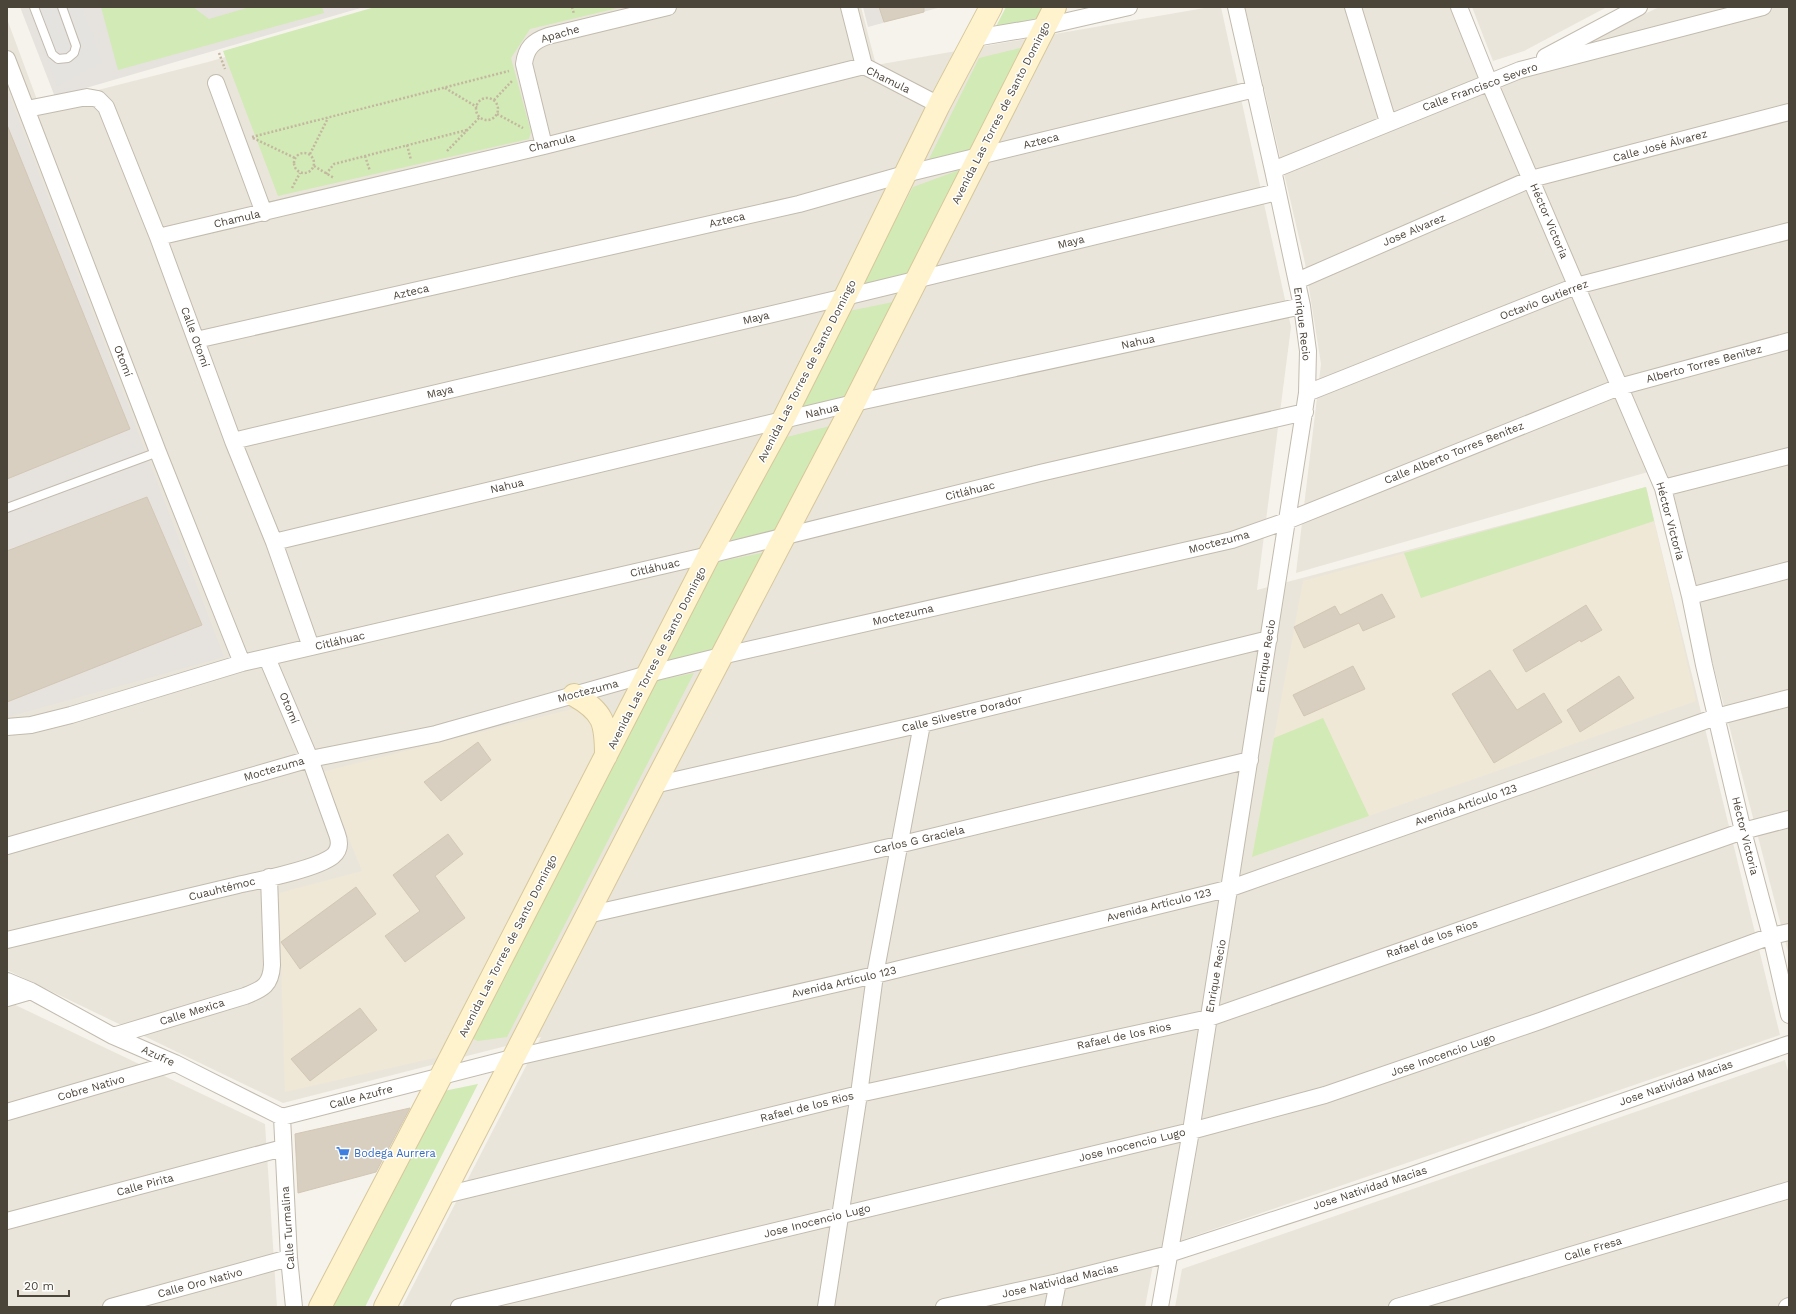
<svg xmlns="http://www.w3.org/2000/svg" width="1796" height="1314" viewBox="0 0 1796 1314" font-family="'Work Sans',sans-serif">
	<style>
		.residential { fill: #eae5da }
		.industrial { fill: #e6e2dd }
		.education { fill: #efe8d6 }
		.green { fill: #d2eab5 }
		.parking { fill: #e5e3e0 }
		.building { fill: #d8cfc1; stroke: #d3c7b4 }
		.lines { fill: none; stroke-linecap: round; stroke-linejoin: round }
		.lane-casing { stroke: #c2bbae; stroke-width: 10 }
		.street-casing { stroke: #c2bbae; stroke-width: 18 }
		.secondary-casing { stroke: #d6c79b; stroke-width: 24 }
		.path { stroke: #c4b79f; stroke-width: 2.5; stroke-dasharray: 2 2; stroke-linecap: butt }
		.lane { stroke: #fff; stroke-width: 8 }
		.street { stroke: #fff; stroke-width: 16 }
		.secondary { stroke: #fff3cd; stroke-width: 22 }
		.labels { text-anchor: middle; dominant-baseline: central; stroke-width: 3; stroke-linejoin: round; paint-order: stroke }
		.street-label { font-size: 11px; fill: #4b4439; stroke: #fff }
		.shop-label { font-size: 11px; fill: #366cbe; stroke: #fff; text-anchor: start }
	</style>
	<rect width="100%" height="100%" fill="#f6f3ec"/>
	<path class="residential" d="M401,7h460l15,58 334,-58h11l70,320 -34,263 389,-103 134,548 -624,214 -11,58h-743l139,-270 -258,66 -276,-133v-951l32,86 169,-43z
		M1245,7h206l30,78 48,-14 130,-64h130v949l-127,-488 -366,105 25,-209 -16,-101z
		M1472,7h135l-83,44 -31,10z
		M7,1001l258,123 12,183h-270z
		M1785,1060l4,15v232h-614l7,-38z"/>
	<path class="industrial" d="M20,7h344l-309,90z
		M863,7h78l-73,20z
		M7,90l217,567 -217,60z"/>
	<path class="education" d="M1646,487l50,214 -444,156 51,-276z
		M576,708l14,9 13,27 -160,312 -158,36 -6,-199 83,-22 -40,-99z"/>
	<path class="green" d="M101,7h92l16,12 41,-12h72l2,6 -206,57z
		M375,7h247l-92,22 -19,29 20,74 -2,7 -251,57 -55,-145z
		M1006,7h44l-9,17 -49,10z
		M1028,46l-55,104 -46,13 52,-105z
		M962,169l-56,112 -49,12 56,-106z
		M893,302l-47,96 -47,11 50,-98z
		M830,426l-52,104 -47,10 52,-102z
		M1646,487l8,34 -233,77 -17,-45z
		M767,552l-51,99 -50,14 51,-103z
		M694,673l-187,364 -29,4 -7,-3 179,-356z
		M1323,718l46,98 -117,41 22,-119z
		M478,1084l-113,223h-35l109,-215z"/>
	<path class="parking" d="M29,7h54l20,56 -46,23z"/>
	<path class="building" d="M879,7h45v5l-40,10z
		M7,125l123,304 -123,50z
		M147,497l55,128 -195,77v-151z
		M1382,594l13,23 -32,14 -4,-8 -55,25 -10,-21 41,-21 5,9z
		M1586,605l16,25 -21,12 -1,-2 -54,32 -13,-22z
		M1353,666l12,23 -61,27 -11,-21z
		M1490,670l27,40 27,-17 18,29 -68,41 -42,-69z
		M1619,676l15,22 -54,34 -13,-22z
		M478,742l13,18 -50,41 -17,-19z
		M448,834l15,20 -28,22 30,42 -60,44 -20,-26 35,-25 -27,-36z
		M356,887l20,27 -76,55 -19,-27z
		M360,1008l17,22 -67,51 -19,-22z
		M410,1108l-34,64 -78,21 -3,-59z"/>
	<g class="lines">
		<g class="lane-casing">
			<path id="lane" d="M34,7l18,47 6,5 10,-1 6,-5 2,-7 -14,-39
				M7,508l151,-56"/>
		</g>
		<g class="street-casing">
			<path id="street" d="M849,7l15,59
				M1353,7l35,115
				M1459,7l30,75 174,406 27,108 14,69 39,166 28,105 18,79
				M975,38l71,-12 83,-19
				M1545,57l94,-50
				M7,59l151,393 84,211
				M216,83l48,130
				M27,109l60,-12 11,2 8,8 52,130 75,204 41,101 37,105
				M544,146l-20,-82c2,-16 9,-23 24,-28l120,-29
				M1273,170l247,-100 243,-63
				M158,237l386,-91 320,-80 75,39
				M1297,281l234,-102 258,-67
				M196,340l603,-136 106,-30 350,-85
				M1307,393l269,-107 213,-55
				M233,441l612,-144 432,-105
				M1663,488l126,-32
				M274,542l580,-139 448,-97
				M1690,596l99,-26
				M7,727l24,-2 40,-10 171,-52 467,-108 331,-82 265,-61
				M654,785l268,-61 347,-85
				M7,846l303,-87 126,-25 212,-60 73,-18 511,-116 57,-20 330,-133 170,-46
				M587,915l311,-70 352,-85
				M7,940c77,-18 154,-37 231,-55 22,-5 79,-16 95,-29 7,-6 7,-14 4,-22l-27,-75 -43,-101
				M7,981l24,10 82,45 62,27 107,54
				M7,998l24,-7
				M113,1036l132,-40c18,-7 26,-11 27,-31l-3,-88
				M7,1112l168,-49
				M282,1117l230,-59 363,-83 356,-87 485,-171 73,-19
				M282,1117l7,141 5,49
				M441,1196l418,-102 350,-76 534,-187 46,-12
				M7,1221l276,-73
				M111,1307l178,-49
				M459,1307l732,-176 134,-36 215,-74 231,-85 18,-4
				M826,1307l33,-213 16,-119 47,-251
				M944,1307l114,-25 111,-28 240,-78 380,-132
				M1053,1307l5,-25
				M1160,1307l31,-176 116,-738 1,-42 -6,-45 -29,-136 -37,-163
				M1397,1307l392,-117
				M1787,1307l2,-1"/>
		</g>
		<g class="secondary-casing">
			<path id="secondary" d="M574,695c30,17 32,28 32,61
				M320,1307l121,-231 268,-521 74,-135 62,-123 94,-192 52,-98
				M385,1307l269,-522 200,-382 201,-396"/>
		</g>
		<path class="path" d="M572,7l2,7
			M219,53l6,16
			M445,88l32,19
			M476 109a11 11 0 1 1 22 0a11 11 0 1 1-22 0Z
			M494,100l18,-19
			M497,114l26,14
			M252,137l257,-66
			M253,138l42,20
			M407,145l4,15
			M447,151l33,-34
			M294 163a10 10 0 1 1 20 0a10 10 0 1 1-20 0Z
			M310,154l18,-36
			M365,156l5,15
			M314,166l20,12
			M326,174l8,-10 133,-34
			M292,188l8,-15"/>
		<use href="#lane" class="lane"/>
		<use href="#street" class="street"/>
		<use href="#secondary" class="secondary"/>
	</g>
	<defs>
		<g id="supermarket-bare" transform="scale(1.08)"><path d="M-6-5.5h2.5l.6 2H6L4.5 2H-2.5L-4.4-4H-6ZM-1.5 3.2a1.3 1.3 0 1 0 .1 0ZM3 3.2a1.3 1.3 0 1 0 .1 0Z" fill="#3f7fe0" stroke="#fff" stroke-width="2.5" paint-order="stroke"/></g>
	</defs>
	<g fill-rule="evenodd">
		<use href="#supermarket-bare" x="343" y="1153"/>
	</g>
	<g class="labels">
		<g class="street-label">
			<text transform="translate(560 34) rotate(-16)">Apache</text>
			<text transform="translate(888 80) rotate(26)">Chamula</text>
			<text transform="translate(1480 87) rotate(-20)">Calle Francisco Severo</text>
			<text transform="translate(1001 113) rotate(-63)">Avenida Las Torres de Santo Domingo</text>
			<text transform="translate(1041 141) rotate(-14)">Azteca</text>
			<text transform="translate(552 143) rotate(-14)">Chamula</text>
			<text transform="translate(1660 146) rotate(-15)">Calle José Álvarez</text>
			<text transform="translate(237 219) rotate(-13)">Chamula</text>
			<text transform="translate(727 220) rotate(-13)">Azteca</text>
			<text transform="translate(1549 221) rotate(67)">Héctor Victoria</text>
			<text transform="translate(1414 230) rotate(-23)">Jose Alvarez</text>
			<text transform="translate(1071 242) rotate(-14)">Maya</text>
			<text transform="translate(411 292) rotate(-13)">Azteca</text>
			<text transform="translate(1544 300) rotate(-21)">Octavio Gutierrez</text>
			<text transform="translate(756 318) rotate(-13)">Maya</text>
			<text transform="translate(1302 324) rotate(83)">Enrique Recio</text>
			<text transform="translate(195 337) rotate(70)">Calle Otomí</text>
			<text transform="translate(1138 342) rotate(-12)">Nahua</text>
			<text transform="translate(123 361) rotate(69)">Otomí</text>
			<text transform="translate(1704 364) rotate(-15)">Alberto Torres Benitez</text>
			<text transform="translate(807 371) rotate(-63)">Avenida Las Torres de Santo Domingo</text>
			<text transform="translate(440 392) rotate(-13)">Maya</text>
			<text transform="translate(822 411) rotate(-13)">Nahua</text>
			<text transform="translate(1454 453) rotate(-22)">Calle Alberto Torres Benítez</text>
			<text transform="translate(507 486) rotate(-13)">Nahua</text>
			<text transform="translate(970 491) rotate(-14)">Citláhuac</text>
			<text transform="translate(1670 521) rotate(75)">Héctor Victoria</text>
			<text transform="translate(1219 542) rotate(-15)">Moctezuma</text>
			<text transform="translate(655 568) rotate(-13)">Citláhuac</text>
			<text transform="translate(903 615) rotate(-13)">Moctezuma</text>
			<text transform="translate(340 641) rotate(-13)">Citláhuac</text>
			<text transform="translate(1266 656) rotate(-81)">Enrique Recio</text>
			<text transform="translate(657 658) rotate(-63)">Avenida Las Torres de Santo Domingo</text>
			<text transform="translate(588 691) rotate(-15)">Moctezuma</text>
			<text transform="translate(289 708) rotate(67)">Otomí</text>
			<text transform="translate(962 714) rotate(-14)">Calle Silvestre Dorador</text>
			<text transform="translate(274 769) rotate(-16)">Moctezuma</text>
			<text transform="translate(1466 805) rotate(-19)">Avenida Artículo 123</text>
			<text transform="translate(1745 836) rotate(76)">Héctor Victoria</text>
			<text transform="translate(919 840) rotate(-13)">Carlos G Graciela</text>
			<text transform="translate(222 889) rotate(-14)">Cuauhtémoc</text>
			<text transform="translate(1159 905) rotate(-14)">Avenida Artículo 123</text>
			<text transform="translate(1432 939) rotate(-19)">Rafael de los Rios</text>
			<text transform="translate(508 946) rotate(-63)">Avenida Las Torres de Santo Domingo</text>
			<text transform="translate(1216 976) rotate(-80)">Enrique Recio</text>
			<text transform="translate(844 982) rotate(-13)">Avenida Artículo 123</text>
			<text transform="translate(192 1012) rotate(-17)">Calle Mexica</text>
			<text transform="translate(1124 1036) rotate(-12)">Rafael de los Rios</text>
			<text transform="translate(1443 1055) rotate(-19)">Jose Inocencio Lugo</text>
			<text transform="translate(158 1056) rotate(24)">Azufre</text>
			<text transform="translate(1676 1083) rotate(-19)">Jose Natividad Macias</text>
			<text transform="translate(91 1088) rotate(-16)">Cobre Nativo</text>
			<text transform="translate(361 1097) rotate(-15)">Calle Azufre</text>
			<text transform="translate(807 1107) rotate(-14)">Rafael de los Rios</text>
			<text transform="translate(1132 1145) rotate(-14)">Jose Inocencio Lugo</text>
			<text transform="translate(145 1185) rotate(-15)">Calle Pirita</text>
			<text transform="translate(1370 1188) rotate(-18)">Jose Natividad Macias</text>
			<text transform="translate(817 1221) rotate(-14)">Jose Inocencio Lugo</text>
			<text transform="translate(288 1228) rotate(-94)">Calle Turmalina</text>
			<text transform="translate(1593 1249) rotate(-17)">Calle Fresa</text>
			<text transform="translate(1060 1281) rotate(-13)">Jose Natividad Macias</text>
			<text transform="translate(200 1283) rotate(-15)">Calle Oro Nativo</text>
		</g>
		<g class="shop-label">
			<text x="354" y="1153">Bodega Aurrera</text>
		</g>
	</g>
	<rect width="1796" height="1314" fill="none" stroke="#4b4439" stroke-width="16"/>
	<path d="M18 1290v6h51v-6" fill="none" stroke="#4b4439" stroke-width="2"/>
	<text x="24" y="1290" font-size="12" fill="#4b4439" stroke="#ffffff" stroke-width="3" paint-order="stroke">20 m</text>
</svg>
